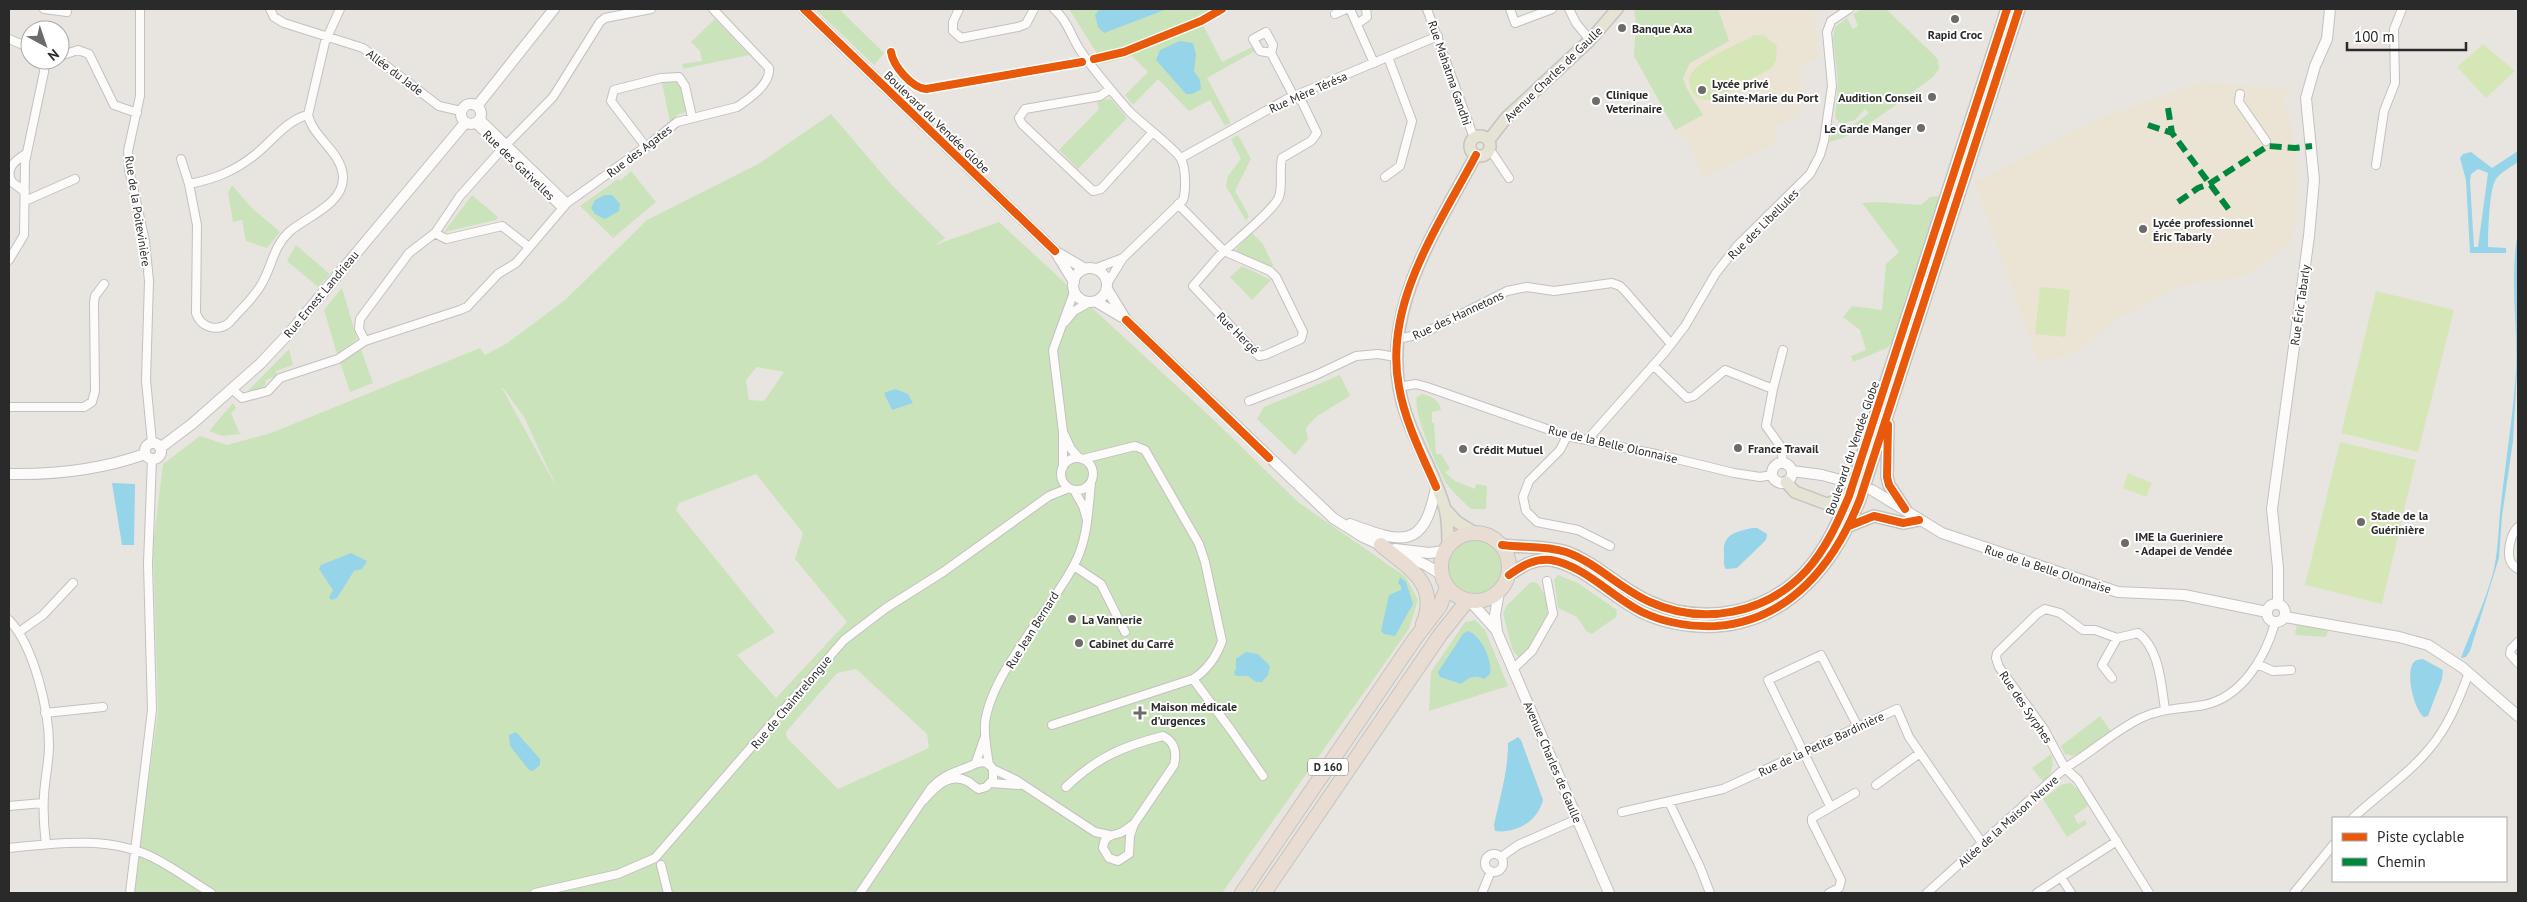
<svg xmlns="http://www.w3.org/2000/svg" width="2527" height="902" viewBox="0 0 2527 902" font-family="'PT Sans',sans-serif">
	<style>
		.education { fill: #ebe4d5 }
		.green { fill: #cbe3ba; fill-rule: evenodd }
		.pitch { fill: #d5e7b7 }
		.water { fill: #95d4e9; fill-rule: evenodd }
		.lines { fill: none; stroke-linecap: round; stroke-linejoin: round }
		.street-casing { stroke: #c2c1c1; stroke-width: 10 }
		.secondary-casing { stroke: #c2c1c1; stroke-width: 12 }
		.primary-casing { stroke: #c4c3c1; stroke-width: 14 }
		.highway-casing { stroke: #c4c3c1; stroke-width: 16 }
		.street { stroke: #fcfbfa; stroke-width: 8 }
		.secondary { stroke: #fcfbfa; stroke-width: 10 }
		.primary { stroke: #e6e2d4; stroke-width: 11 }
		.highway { stroke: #e9dcd3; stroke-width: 14 }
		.quiet { stroke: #00873e; stroke-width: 6; stroke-dasharray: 12 6; stroke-linecap: butt }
		.cycleway-casing { stroke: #fff; stroke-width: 11 }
		.cycleway { stroke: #e8590c; stroke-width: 8 }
		.poi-dot { fill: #6c6b6a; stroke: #fff; stroke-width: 2 }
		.labels { text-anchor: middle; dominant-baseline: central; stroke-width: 4; stroke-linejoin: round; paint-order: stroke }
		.shield { fill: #fff; stroke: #6a6a6a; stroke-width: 1 }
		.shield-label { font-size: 11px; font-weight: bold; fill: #2a2a2a }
		.poi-label { font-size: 12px; font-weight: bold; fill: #2a2a2a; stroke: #fff; text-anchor: start }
		.street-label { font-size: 12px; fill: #2a2a2a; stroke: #fff }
	</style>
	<rect width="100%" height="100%" fill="#e8e5e0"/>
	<path class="education" d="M1634,9h184l-4,2 5,47 -19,7 1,18 -2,33 -23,11 -1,8 3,7 -75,36 -15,-37 -13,-11 -41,-74 2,-33z
		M2201,82l93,7 -11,11 8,22 7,50 -1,43 -5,27 -44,33 -70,12 -63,33 -27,23 -22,13 -28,6 -63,-180 122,-63z"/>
	<path class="green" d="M815,9h24l45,44 -10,12z
		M1069,9h146c-36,20 -76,38 -117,46z
		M1634,9h84l11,32 -39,22 -7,15c4,15 13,24 20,37l-28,15 -41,-74 2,-33z
		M1863,9h23l48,46 4,5 1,9 -6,8c-25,18 -76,61 -104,65l4,-12c15,0 25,-8 36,-17l-4,-4 -10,11 -13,4 -7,-6 3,-36 -5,-43 2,-12 12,-9 6,11 5,-3 -5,-12z
		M715,19l34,36 -66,14 -1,-5 20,-3 -2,-10 -9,-9z
		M1202,23l20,39 30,-15 3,4 -48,27 24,45 -6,3 -15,-26 -21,11 -31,-32 -25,26 -8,-10 23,-23 -16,-16 -31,8 -2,-3 37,-11z
		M677,80l3,2 8,30 -9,2 -9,8 -8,-39z
		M1111,99l16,19 -49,51 -19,-19 40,-41 -2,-6 3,-3z
		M831,114l60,70 54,54 -10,7 64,-23 218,201 81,79 108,75 12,23 -9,29 -187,264h-1089l25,-181 -5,-167 10,-81 37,-28 27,9 44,-12 209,-85 5,7 21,-11 59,-44 82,-80 113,-57zM757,367l27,5 -20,29 -15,-1 -3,-20zM503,388l21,29 33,71 -55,-100zM756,474l47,59 -8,26 52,63 -71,76 -39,-43 38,-23 -99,-122 3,-7zM856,669l71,65 2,14 -91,41 -51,-51 -1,-6 51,-59z
		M1238,135l13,24 -16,32 14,25 -3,5 -20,-35 2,-10 13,-17 -10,-20z
		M631,171l25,31 -43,36 -33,-32 38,-27 2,2z
		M232,185l20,23 28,24 -13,16 -21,-7 -4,-21 -9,2 -5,-29z
		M472,195l26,22 -2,3 -52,12z
		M1941,196l-49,147 -5,5 -34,14 -2,-6 15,-6 -6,-20 -17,-13 9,-11 30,4 4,-46 13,-12 -37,-49 18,-1 41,3 9,-8z
		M1252,233l11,11 10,21 -1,3 -36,-15v-4z
		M296,245l34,29 -12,13 -31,-26z
		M1242,266l29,14 -19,20 -22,-23z
		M342,288l15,51 -20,15 -13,-44z
		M289,349l4,16 -17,6 1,5 -11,4 -1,6 -3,1 2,3 -20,5z
		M361,349l12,34 -23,9 -10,-30z
		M1340,375l10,21 -33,20 -11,12 2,11 -13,16 -38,-36 7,-12z
		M1422,394c10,3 17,5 19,16l-9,2v11h2l2,31h5l9,15 -5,3 10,9 20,8 1,-5 11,2 -1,23h-15c-8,-8 -18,-16 -24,-25 -9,-14 -35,-72 -30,-87z
		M233,403l3,5 -5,5 9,21 -18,2 -13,-5z
		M1447 567a29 29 0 1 1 58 0a29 29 0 1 1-58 0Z
		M1558,575l20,8 39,27 -1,7 -24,17 -5,-2 -10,-15 -19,-9 -4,-28z
		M1531,582l6,1c23,28 4,49 -13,74h-6l-6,-8 -9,-36 4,-8z
		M1475,620l10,10 23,56 -79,25 2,-39 34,-50z
		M2297,624l28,3 3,4 -2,6 -29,-2 -2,-2z
		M2100,716l12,17 -33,21 -6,2 -8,-2 -4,-8z
		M2051,754c4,10 0,21 -7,29l-12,-15z
		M2071,783l12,12 5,11 -14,10 4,8 7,-4 2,4 -20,13 -24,-38 20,-15z"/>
	<path class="pitch" d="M1755,35h9l13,11 -1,15 -6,8 -58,31c-9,0 -15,-1 -20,-9 -2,-4 -4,-10 -2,-15 6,-15 50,-33 65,-41z
		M2483,44l32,27 -29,27 -29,-31z
		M2040,287l30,3 -5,47 -30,-3z
		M2376,291l78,19 -36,142 -77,-19z
		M2340,442l76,18 -34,144 -77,-19z
		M2128,473l24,10 -6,14 -23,-9z"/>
	<path class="water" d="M1100,9h67l-63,24 -6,-6 -3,-12z
		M1180,41l13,2 3,11 -2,17 6,9 1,9 -9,5h-6l-30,-34 4,-10z
		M2518,151v11c-7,5 -17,10 -22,17 -7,10 -8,55 -8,68l18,1v5h-36l-4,-73 -6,-22 3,-4 8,-2 21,16zM2478,169l10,4 -10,74h-4l-4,-66 1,-7z
		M605,195h7l8,9 -1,7 -14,8 -10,-5 -4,-6 4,-8z
		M2518,233v123l-5,85 -11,75 -3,42 -29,93 -4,6 -5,1c10,-28 24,-55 32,-85 5,-20 5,-39 7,-60 5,-48 13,-95 16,-143 2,-45 -7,-93 2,-137z
		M895,389l13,5 5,9 -21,7 -8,-17z
		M112,483l23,1 -1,61h-12z
		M1752,528h5l10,6 -1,6 -29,28 -11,1c-4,-5 -1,-9 -2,-15 -2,-20 12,-22 28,-26z
		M351,553l16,8 -5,8 -8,2 -17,27 -6,2 -2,-3 4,-7 -14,-21 2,-4z
		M1400,577l6,5 7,22 -18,32 -11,-2 -3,-3 8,-36 12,-5v-4l-3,-3z
		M1467,631c14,3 26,30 23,43l-6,5c-9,-5 -16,-1 -23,5l-21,-7 -2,-5 25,-38z
		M1246,652l12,2 12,12 -2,9 -6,7h-6l-8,-6h-12l-2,-4 2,-3v-10z
		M2423,659l20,11 -1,9 -14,37 -4,1c-10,-7 -20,-47 -9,-56 2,-1 5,-2 8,-2z
		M516,732l24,27v6l-7,6 -4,-1 -19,-24 -1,-11z
		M1518,737l3,3 22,60c-5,21 -27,34 -48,31l-1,-6c6,-28 14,-53 14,-82z"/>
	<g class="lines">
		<g class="street-casing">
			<path id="street" d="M44,9l23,3
				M140,9v87l-12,55 1,18 16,72 4,40 -3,99 6,63
				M270,9l4,8 10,6 79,25 76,58 22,5
				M959,9l-6,13v9l8,7 57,-11 8,-3 8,-15
				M1054,9c13,11 17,27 26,41 14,21 32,41 48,60 10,11 49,40 53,49 5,9 5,32 2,41l-60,58 -16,26
				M1350,9l24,54
				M1427,9l47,129
				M1510,9l5,14 37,-14
				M1569,9l7,14 14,17
				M1335,14l11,-5
				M1357,24l10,-7 -1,-8
				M9,39l21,9
				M60,56l18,-6 11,4 25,51 23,8
				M1110,89l-10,7 -75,13 -6,9 3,6 71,67 8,-2 51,-56
				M2240,94l-1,8 27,39
				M308,115l17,-73 15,-33
				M480,119l87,84
				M475,123l87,85
				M646,147l-35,-46 3,-11 47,-12 18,-1 6,9 7,31
				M1488,152l5,2 16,24
				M1181,158l106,-59 151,-63
				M181,159l8,25 8,41 -1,88c5,15 21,19 33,10 10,-12 24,-24 32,-38 11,-18 12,-38 28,-53 17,-15 55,-28 54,-55 -1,-25 -30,-39 -35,-62
				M2376,165l8,-54 11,-28 -1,-54 8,-20
				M1385,177l15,-11 12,-45 -24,-64
				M189,184c26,-5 46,-13 67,-30 15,-12 32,-35 52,-39
				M25,192l-13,-10c-8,-14 4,-22 15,-29
				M25,201l50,-22
				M1178,204l46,47 46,20 6,6 27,55 -2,7 -36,16 -6,1 -66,-70 26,-30c13,-12 55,-46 60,-59 4,-12 0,-26 3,-39l29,-17 6,-8 -15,-31 -10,-9 -21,-40 2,-8 -7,-13 -13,7 7,12 11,2
				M435,233l11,6 56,-13 27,21
				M9,260l15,-25 1,-73 19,-90 -1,-12
				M1094,269l29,-11
				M1065,322l9,-11 16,-9
				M1397,339l25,-5 85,-43 20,-4 27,4 58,-8 8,3 5,5 46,53
				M365,341l-6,-12 1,-10 49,-66 26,-20 25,-37 42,-47 51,-52 47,-75 5,-4 46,-9
				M1653,365l34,33 7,-2 31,-26 48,19 -7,37 15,21 2,16
				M1398,387l18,-3 11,3 140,49 89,18 78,19 26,4 12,-2
				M1773,389l10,-39
				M233,390l9,8 26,-7 12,-13 58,-19 27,-18 95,-31 7,-3 31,-33 18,-11 51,-60 85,-61 25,-20 60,-15c12,-8 34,-23 32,-39l-56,-59
				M1249,401l67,-26 40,-19 22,-2 18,3
				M9,407h75l8,-5 3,-11 -1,-88 1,-7 9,-12
				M1064,434l7,15 8,9
				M1567,436l-7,14 -31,31 -6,16 3,14 11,11 41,8 32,16
				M1588,439l77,-87 20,-26 31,-53 22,-28 72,-71 10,-19 4,-14 8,-55 -5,-54 4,-11 18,-12
				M1061 474a16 16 0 1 1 32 0a16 16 0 1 1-32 0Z
				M1063,467v-35l-10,-82 21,-58
				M1074,490l9,16 4,14
				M2518,527c-7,6 -11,24 -8,33 1,4 5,7 8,9
				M1074,566l27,18 24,48
				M9,620c25,26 40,90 40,125 0,17 -4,33 -5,50 -1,16 0,33 2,49
				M19,632l24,-17 30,-32
				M2518,642l-7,7 -1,5 8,9
				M2257,664l16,7 18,-1
				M1513,669l19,-18 21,-37 -6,-33
				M2112,678l-10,-13 15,-27
				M1193,679l38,51 32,46
				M45,713l58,-6
				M1052,725l141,-46c14,-9 23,-21 29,-38l-17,-79 -6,-18 -54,-94 -10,-4 -52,13
				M976,762l8,-23
				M989,765c-2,-14 -5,-27 -4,-42 6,-50 66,-113 89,-158 14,-26 14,-54 17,-82
				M993,769l23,11 79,52 14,3
				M991,783l28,2
				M1876,785l44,-32
				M1066,787c30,-29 57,-41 97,-51 12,6 14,16 11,29l-40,59
				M1669,802l31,65 10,26
				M9,806l34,-3
				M1830,806l-62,-126 53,-25 37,72
				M1622,812l101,-23 174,-80 12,28 73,106
				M2353,818c25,-24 55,-43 77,-70 18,-21 29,-49 39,-75
				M1134,824l-4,12 -1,18 -11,7 -9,-3 -6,-10c1,-12 7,-12 17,-15 4,-1 10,-7 14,-9z
				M9,848c47,-5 102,-13 147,11 19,10 37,23 55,34
				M1485 863a9 9 0 1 1 18 0a9 9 0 1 1-18 0Z
				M1501,857l17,-12 59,-26
				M661,865l7,28
				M130,893l22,-183 -4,-146 4,-105
				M535,893l83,-19 37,-16 189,-218 42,-32 57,-36 106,-76 20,-8
				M860,893l71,-105c12,-13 22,-15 37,-21 10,-4 17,-9 25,2v11l-7,7 -7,2c-5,-2 -6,-4 -10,-7 -19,-11 -34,5 -45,18
				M1482,893l9,-22
				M1829,893l10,-5 2,-8 -29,-58v-4l43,-25
				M1927,893l138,-125c26,-15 49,-37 76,-50 21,-10 41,-9 63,-13 38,-8 61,-47 71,-82
				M2037,893l24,-16
				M2071,893l-10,-16 56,-36
				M2149,893l-71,-113 -13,-12 -21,-39 -45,-62 -3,-9 1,-5 40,-39 8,-5 15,4 23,17h12l22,8 21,-5c22,16 23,52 27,76
				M2294,893l39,-48"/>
		</g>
		<g class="secondary-casing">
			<path id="secondary" d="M804,9l251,242 19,31
				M461 114a10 10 0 1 1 20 0a10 10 0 1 1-20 0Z
				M477,106l77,-97
				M1058,253l27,16
				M1073 285a17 17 0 1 1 34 0a17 17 0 1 1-34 0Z
				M1107,289l19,31 207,198 30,19 63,28 16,10
				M1095,301l27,16
				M145 451a8 8 0 1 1 16 0a8 8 0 1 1-16 0Z
				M160,448l32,-24 68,-60 31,-33 174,-208
				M1772 473a10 10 0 1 1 20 0a10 10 0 1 1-20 0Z
				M1792,471l30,4 22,6
				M9,474c48,1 91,-4 136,-20
				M1872,490l70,43 164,55 12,4 66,3 83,17
				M1350,524c51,19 74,27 86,-37
				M1395,549l34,4 16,-2
				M1499,592l-4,23 2,17 112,261
				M1471,602l26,29
				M2267 613a9 9 0 1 1 18 0a9 9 0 1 1-18 0Z
				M2278,604v-36l-6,-59 37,-273 5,-56 -8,-82 9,-32 12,-27 3,-30
				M2285,617l114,20 29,8 35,23 55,48"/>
		</g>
		<g class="primary-casing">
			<path id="primary" d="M1470 146a10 10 0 1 1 20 0a10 10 0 1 1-20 0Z
				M1489,140l17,-22 84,-78 27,-31
				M1888,424l-1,53 2,8 16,24
				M1786,482l9,10 32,12 22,-8
				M1445,509l12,13 18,11
				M1849,526l25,-10 29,7 16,-3
				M1502,545c21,3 43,0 64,7 31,11 54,37 84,50 53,24 116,12 156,-31 20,-22 32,-49 43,-75l158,-487
				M1448,546c0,-12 0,-26 -3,-37 -9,-32 -27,-61 -38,-92 -35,-94 26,-182 69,-262
				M1509,575c13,-9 25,-17 42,-15 34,6 61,37 91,52 23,11 49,15 74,14 74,-5 119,-63 144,-127l159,-490"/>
		</g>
		<g class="highway-casing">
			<path id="highway" d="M1441 567a34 34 0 1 1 68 0a34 34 0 1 1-68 0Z
				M1381,545c26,22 59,38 42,79
				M1242,893l172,-253 26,-34 7,-19
				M1264,893l176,-258 27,-34"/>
		</g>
		<use href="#street" class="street"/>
		<use href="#secondary" class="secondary"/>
		<use href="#primary" class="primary"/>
		<use href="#highway" class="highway"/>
		<path class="quiet" d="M2168,108l4,25 58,78
			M2148,125l24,8
			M2178,202l20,-14 11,-4 59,-38 27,2 17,-2"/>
		<g class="cycleway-casing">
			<path id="cycleway" d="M804,9l251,242
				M891,52c2,14 21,36 35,37l156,-27
				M1094,59l30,-7 77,-31 21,-12
				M1126,320l143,138
				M1888,425l-1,52 2,8 16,24
				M1436,487c-14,-32 -31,-65 -37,-100 -16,-83 40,-162 77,-232
				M1849,526l25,-10 29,7 16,-3
				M1502,545c21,3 43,0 64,7 31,11 54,37 84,50 53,24 116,12 156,-31 20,-22 32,-49 43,-75l158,-487
				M1509,575c13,-9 25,-17 42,-15 34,6 61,37 91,52 23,11 49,15 74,14 74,-5 119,-63 144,-127l159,-490"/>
		</g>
		<use href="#cycleway" class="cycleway"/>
	</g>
	<g class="poi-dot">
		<circle cx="1955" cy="19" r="5"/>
		<circle cx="1622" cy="28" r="5"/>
		<circle cx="1702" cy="90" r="5"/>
		<circle cx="1932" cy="97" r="5"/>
		<circle cx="1596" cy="101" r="5"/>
		<circle cx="1921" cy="128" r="5"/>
		<circle cx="2143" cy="229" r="5"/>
		<circle cx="1738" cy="448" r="5"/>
		<circle cx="1463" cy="449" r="5"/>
		<circle cx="2361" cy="522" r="5"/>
		<circle cx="2125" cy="543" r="5"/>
		<circle cx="1072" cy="619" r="5"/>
		<circle cx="1079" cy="643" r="5"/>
		<path d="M1137.5 705.5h5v5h5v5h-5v5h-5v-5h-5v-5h5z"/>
	</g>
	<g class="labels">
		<rect class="shield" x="1308" y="758.5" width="40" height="17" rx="4"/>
		<g class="shield-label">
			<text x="1328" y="767">D 160</text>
		</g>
		<g class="poi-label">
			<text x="1632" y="28">Banque Axa</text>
			<text x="1955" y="34" text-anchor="middle">Rapid Croc</text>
			<text x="1712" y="83">Lycée privé<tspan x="1712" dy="14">Sainte-Marie du Port</tspan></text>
			<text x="1606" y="94">Clinique<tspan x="1606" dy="14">Veterinaire</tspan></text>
			<text x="1922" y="97" text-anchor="end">Audition Conseil</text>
			<text x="1911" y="128" text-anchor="end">Le Garde Manger</text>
			<text x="2153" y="222">Lycée professionnel<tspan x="2153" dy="14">Éric Tabarly</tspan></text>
			<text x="1748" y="448">France Travail</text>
			<text x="1473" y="449">Crédit Mutuel</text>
			<text x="2371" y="515">Stade de la<tspan x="2371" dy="14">Guérinière</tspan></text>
			<text x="2135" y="536">IME la Gueriniere<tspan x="2135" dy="14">- Adapei de Vendée</tspan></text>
			<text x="1082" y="619">La Vannerie</text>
			<text x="1089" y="643">Cabinet du Carré</text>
			<text x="1151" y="706">Maison médicale<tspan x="1151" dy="14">d'urgences</tspan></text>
		</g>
		<g class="street-label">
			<text transform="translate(395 72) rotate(37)">Allée du Jade</text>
			<text transform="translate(1450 73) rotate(71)">Rue Mahatma Gandhi</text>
			<text transform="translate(1553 74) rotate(-44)">Avenue Charles de Gaulle</text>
			<text transform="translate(1308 92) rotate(-24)">Rue Mère Térésa</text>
			<text transform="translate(937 122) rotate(44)">Boulevard du Vendée Globe</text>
			<text transform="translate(639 151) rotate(-37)">Rue des Agates</text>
			<text transform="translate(519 165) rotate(44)">Rue des Gativelles</text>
			<text transform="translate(138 211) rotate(81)">Rue de la Poitevinière</text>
			<text transform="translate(1763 224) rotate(-45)">Rue des Libellules</text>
			<text transform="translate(321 294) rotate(-50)">Rue Ernest Landrieau</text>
			<text transform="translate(2300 305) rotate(-82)">Rue Éric Tabarly</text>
			<text transform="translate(1458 315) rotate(-25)">Rue des Hannetons</text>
			<text transform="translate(1238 333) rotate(45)">Rue Hergé</text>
			<text transform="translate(1613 444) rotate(13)">Rue de la Belle Olonnaise</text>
			<text transform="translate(1852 448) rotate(-71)">Boulevard du Vendée Globe</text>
			<text transform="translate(2048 569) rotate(18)">Rue de la Belle Olonnaise</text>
			<text transform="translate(1032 630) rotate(-58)">Rue Jean Bernard</text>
			<text transform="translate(791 702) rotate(-50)">Rue de Chaintrelongue</text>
			<text transform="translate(2026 707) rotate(56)">Rue des Syrphes</text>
			<text transform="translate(1821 744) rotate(-25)">Rue de la Petite Bardinière</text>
			<text transform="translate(1553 762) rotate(67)">Avenue Charles de Gaulle</text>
			<text transform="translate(2008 821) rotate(-42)">Allée de la Maison Neuve</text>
		</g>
	</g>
	<rect width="2527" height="902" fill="none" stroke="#2a2a2a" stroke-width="20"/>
	<rect x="2332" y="817" width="175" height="65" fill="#ffffff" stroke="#aaaaaa"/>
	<rect x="2342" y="833" width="25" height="8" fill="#e8590c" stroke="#aaaaaa"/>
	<text x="2377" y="842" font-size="15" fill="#2a2a2a">Piste cyclable</text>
	<rect x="2342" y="858" width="25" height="8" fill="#00873e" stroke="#aaaaaa"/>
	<text x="2377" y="867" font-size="15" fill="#2a2a2a">Chemin</text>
	<g transform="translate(45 45) rotate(140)"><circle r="24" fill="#ffffff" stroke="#aaaaaa"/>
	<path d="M0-4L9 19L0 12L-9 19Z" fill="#6c6b6a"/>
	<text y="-8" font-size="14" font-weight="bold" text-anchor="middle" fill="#2a2a2a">N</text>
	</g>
	<path d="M2347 42v8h119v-8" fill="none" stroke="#2a2a2a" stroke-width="2.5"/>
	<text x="2354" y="42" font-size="15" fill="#2a2a2a" stroke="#ffffff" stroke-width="4" paint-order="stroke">100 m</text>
</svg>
